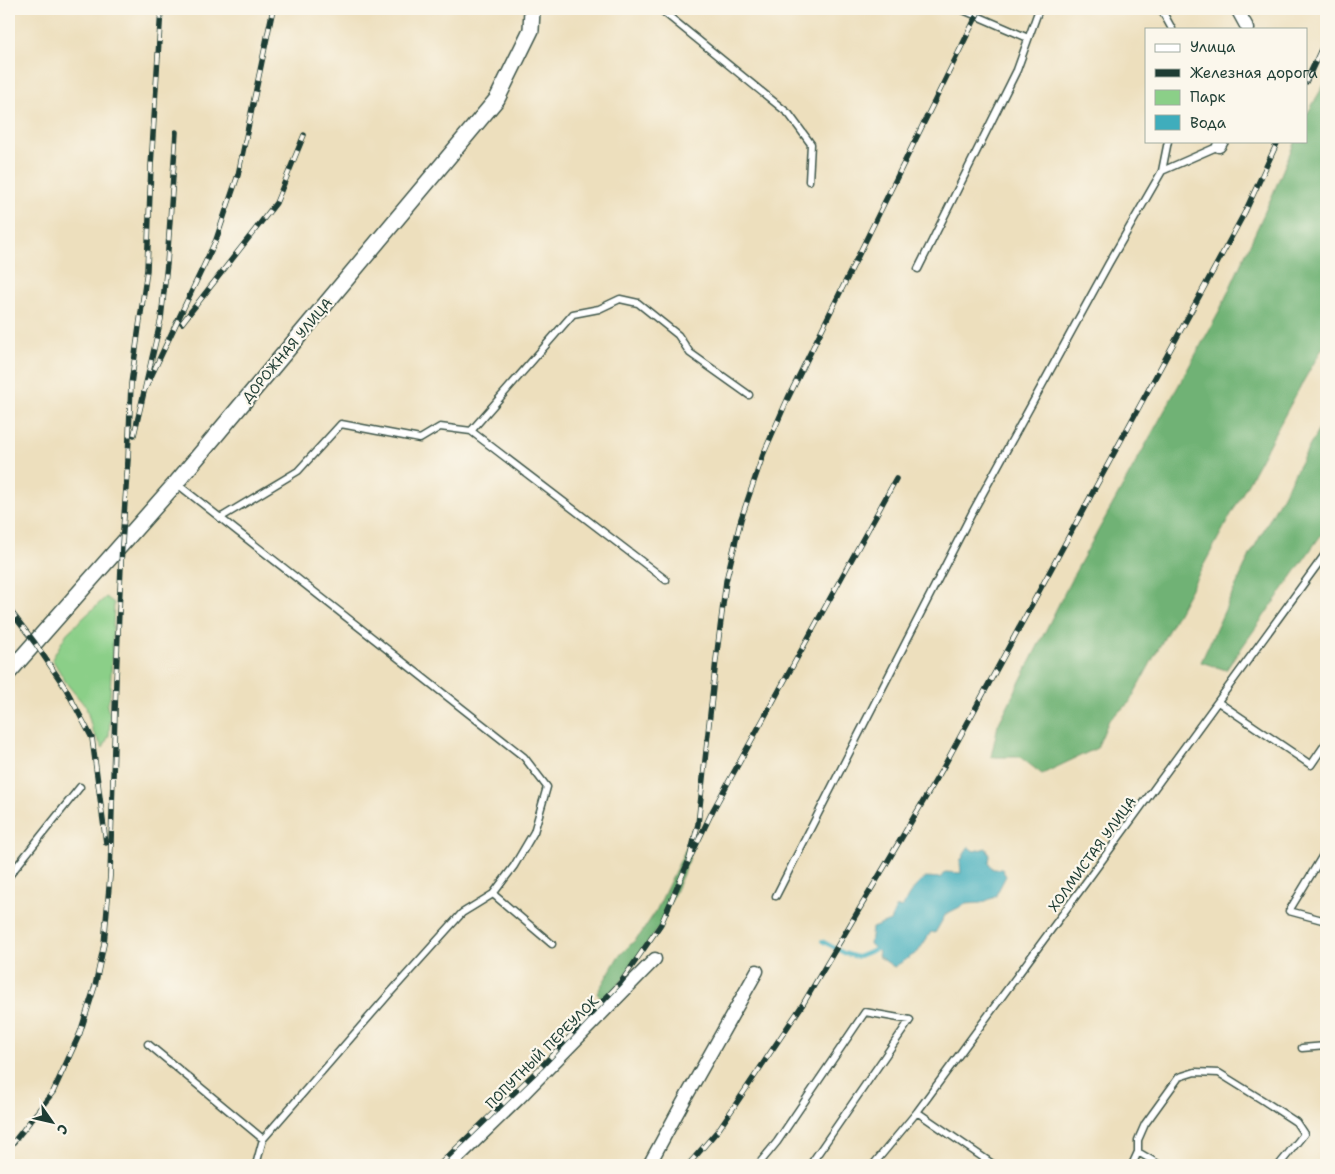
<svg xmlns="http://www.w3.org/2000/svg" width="1335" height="1174" viewBox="0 0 1335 1174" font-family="'Shantell Sans',sans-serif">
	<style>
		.green { fill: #8bcf88; stroke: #55865e }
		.forest { fill: #70b274; stroke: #487854 }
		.water { fill: #3fadbc; stroke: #2f7578 }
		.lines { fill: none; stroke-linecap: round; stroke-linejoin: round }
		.stream { stroke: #3fadbc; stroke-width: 4 }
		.service-casing { stroke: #3e5549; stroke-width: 9 }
		.minor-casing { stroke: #3e5549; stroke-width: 15 }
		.tertiary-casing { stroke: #3e5549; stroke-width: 18 }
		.service { stroke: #fff; stroke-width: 6 }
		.minor { stroke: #fff; stroke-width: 12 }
		.tertiary { stroke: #fff; stroke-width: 15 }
		.rail-casing { stroke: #1f3d34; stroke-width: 5.5 }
		.rail { stroke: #fbf7ec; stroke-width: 4; stroke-dasharray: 11; stroke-linecap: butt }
		.labels { text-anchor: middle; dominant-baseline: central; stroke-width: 4.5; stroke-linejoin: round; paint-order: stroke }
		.street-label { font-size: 14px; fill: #1f3d34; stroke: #fbf7ec }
	</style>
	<rect width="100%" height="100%" fill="#fbf7ec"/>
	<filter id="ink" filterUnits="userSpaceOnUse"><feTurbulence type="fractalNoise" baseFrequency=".02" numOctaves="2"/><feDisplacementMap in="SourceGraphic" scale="10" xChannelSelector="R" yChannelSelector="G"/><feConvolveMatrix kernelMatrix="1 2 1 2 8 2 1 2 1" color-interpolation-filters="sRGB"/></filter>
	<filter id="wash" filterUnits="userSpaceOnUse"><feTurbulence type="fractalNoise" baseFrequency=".0096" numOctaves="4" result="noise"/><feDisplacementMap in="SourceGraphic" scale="20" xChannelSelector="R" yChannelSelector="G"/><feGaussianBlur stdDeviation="1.12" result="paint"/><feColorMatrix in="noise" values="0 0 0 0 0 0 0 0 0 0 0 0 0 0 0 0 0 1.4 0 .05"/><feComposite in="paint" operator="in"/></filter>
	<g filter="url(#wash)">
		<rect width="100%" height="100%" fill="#eddfbd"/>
		<path class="green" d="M106,597l8,6 -4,93 -3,10 3,10 -1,19 -6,13 -10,-16 -7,-25 -19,-23 -15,-25 15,-26z"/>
		<path class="forest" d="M1326,81v261l-26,45 -171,316 -20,17 -12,28 -55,26 -22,-17h-29l7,-32 75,-149 144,-260 55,-120 23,-55h11v-25z
			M1326,416v112l-100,142 -25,-8 49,-107z
			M689,842v18l-28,64 -40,58 -18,18 -6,-7 21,-36 22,-22 16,-24z"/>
		<path class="water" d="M968,847l6,4 12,-3 4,7 -1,8 4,6h9l4,7 -11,21 -14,6 -15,1 -20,10 -11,19 -4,-1 -13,20 -24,15 -16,-11 1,-4 -9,-8 2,-16 18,-7 6,-13 7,-1c5,-13 12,-21 23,-30l14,1 5,-6 16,1 -1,-11z"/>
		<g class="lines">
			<path class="stream" d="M822,941l22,12 13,4 22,-9"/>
		</g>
	</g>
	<g filter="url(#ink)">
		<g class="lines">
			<g class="service-casing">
				<path id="service" d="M660,9l129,105 22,30 -2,37
					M961,9l67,29
					M1161,9l11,20
					M1162,171l6,-30
					M918,269l99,-199 22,-61
					M471,431l102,-117 26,-5 21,-10 18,4 40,32 12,18 59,42
					M176,483l348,274 23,30 -13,45 -20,34 -21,28 -31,19 -73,81 -126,145 -7,26
					M220,518l78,-47 43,-47 79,15 20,-12 31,4 195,149
					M1218,702l93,63 15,-22
					M1326,850l-37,61 37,10
					M9,876l71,-89
					M493,894l59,50
					M776,896l196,-383 137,-250 53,-92 57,-25
					M148,1044l115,95
					M1302,1048l24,-2
					M917,1112l77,53
					M758,1165l19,-23 88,-130 45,8 -100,145
					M873,1165l44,-53 164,-223 245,-336
					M1132,1165l6,-13
					M1160,1165l-22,-13v-12l7,-16 34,-47 16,-5 24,1 45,28 32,21 8,12 -25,31"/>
			</g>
			<g class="minor-casing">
				<path id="minor" d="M1237,9l11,20
					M1219,146l3,-5
					M450,1165l69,-67 136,-139
					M649,1165l32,-59 76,-135"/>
			</g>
			<g class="tertiary-casing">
				<path id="tertiary" d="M9,672l167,-189 321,-384 34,-69 1,-21"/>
			</g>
			<use href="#service" class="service"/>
			<use href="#minor" class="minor"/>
			<use href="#tertiary" class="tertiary"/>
			<g class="rail-casing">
				<path id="rail" d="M1306,82l20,-43
					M182,323l94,-120 28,-68
					M145,389l71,-149 22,-65 35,-166
					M134,435l27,-116 6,-55 9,-132
					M9,609l26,34 31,46 26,49 14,105
					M689,860l9,-36 18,-164 10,-79 15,-62 22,-64 25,-57 192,-389
					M110,876l6,-196 6,-136 6,-84 3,-76 16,-114 4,-104 10,-157
					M9,1148l44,-56 27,-59 15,-47 9,-42 6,-68v-5
					M439,1165l102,-98 80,-85 40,-58 28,-64 24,-50 183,-331
					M688,1165l31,-36 84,-125 140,-236 302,-556 33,-71"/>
			</g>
			<use href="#rail" class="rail"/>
		</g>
	</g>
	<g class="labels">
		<g class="street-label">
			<text transform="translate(287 350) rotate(-50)">ДОРОЖНАЯ УЛИЦА</text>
			<text transform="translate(1092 854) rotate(-54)">ХОЛМИСТАЯ УЛИЦА</text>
			<text transform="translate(542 1052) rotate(-45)">ПОПУТНЫЙ ПЕРЕУЛОК</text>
		</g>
	</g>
	<rect width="1335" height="1174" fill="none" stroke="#fbf7ec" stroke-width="30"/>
	<rect x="1145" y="28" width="162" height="115" fill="#fbf7ec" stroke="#a3ada2"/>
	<rect x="1155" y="44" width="25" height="8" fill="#ffffff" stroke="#a3ada2"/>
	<text x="1190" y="52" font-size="15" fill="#1f3d34">Улица</text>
	<rect x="1155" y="69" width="25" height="8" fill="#1f3d34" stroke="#a3ada2"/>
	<text x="1190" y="78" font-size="15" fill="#1f3d34">Железная дорога</text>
	<rect x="1155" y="90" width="25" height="15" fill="#8bcf88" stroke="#a3ada2"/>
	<text x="1190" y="102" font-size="15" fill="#1f3d34">Парк</text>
	<rect x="1155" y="115" width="25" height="15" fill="#3fadbc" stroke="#a3ada2"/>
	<text x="1190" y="128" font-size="15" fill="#1f3d34">Вода</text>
	<g transform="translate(52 1122) rotate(124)" stroke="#fbf7ec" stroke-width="4" paint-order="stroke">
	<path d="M0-4L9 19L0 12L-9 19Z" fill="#1f3d34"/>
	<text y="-8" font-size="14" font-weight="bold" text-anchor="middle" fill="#1f3d34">С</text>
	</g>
</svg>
